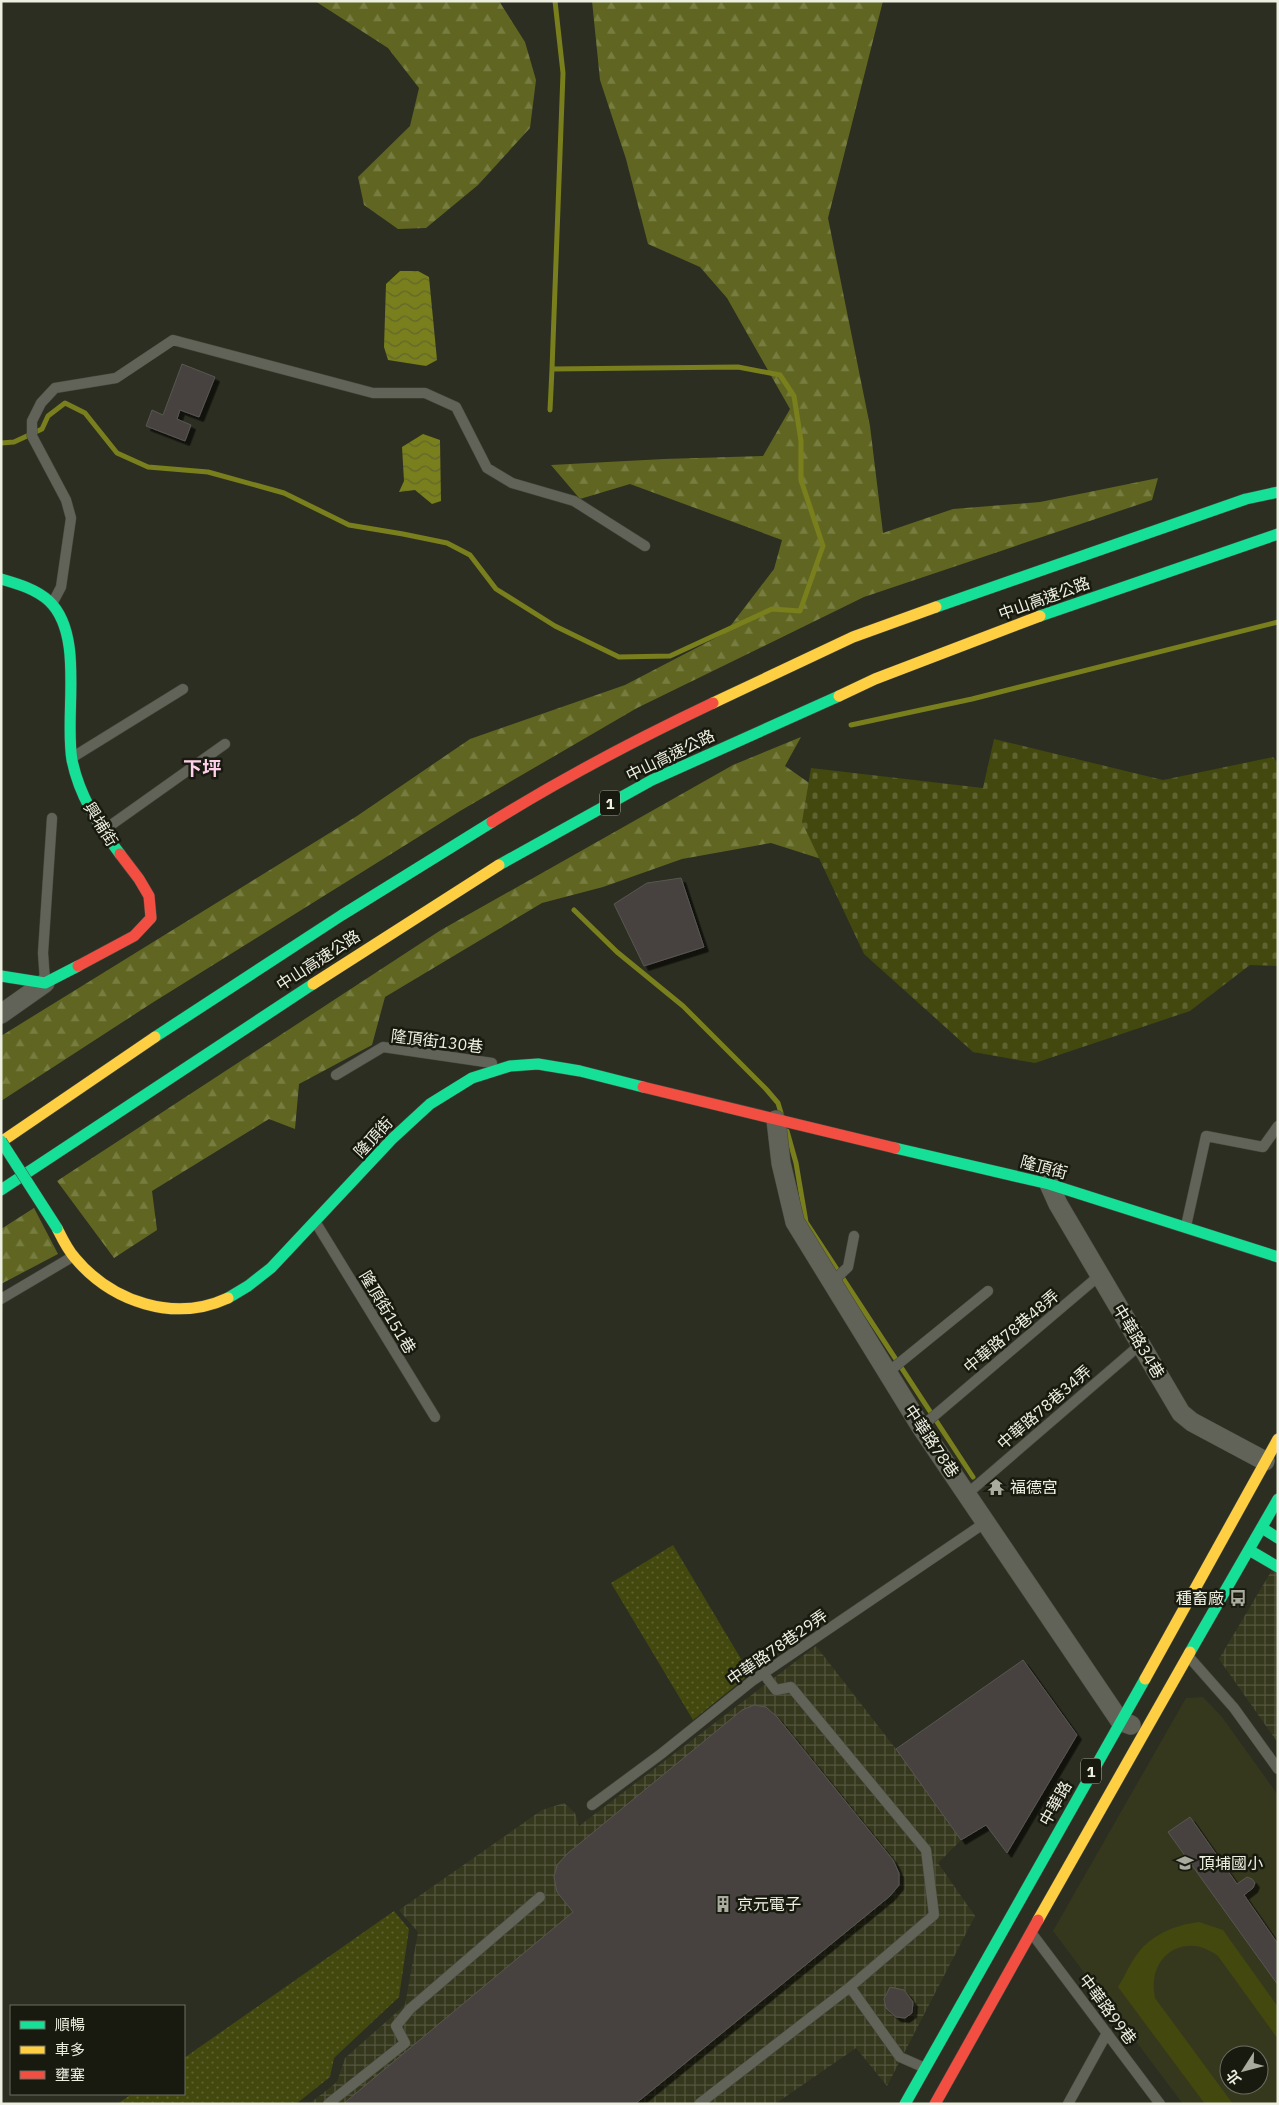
<svg xmlns="http://www.w3.org/2000/svg" width="1279" height="2105" viewBox="0 0 1279 2105" font-family="'IBM Plex Sans','Noto Sans TC',sans-serif">
	<style>
		.built { fill: #36381d; fill-rule: evenodd }
		.industrial { fill: url(#industrial-grid) }
		.grass { fill: url(#grass-dots) }
		.forest { fill: url(#forest-firs) }
		.cemetery { fill: url(#cemetery-stones) }
		.pitch { fill: #43480e }
		.water { fill: url(#water-waves) }
		.lines { fill: none; stroke-linecap: round; stroke-linejoin: round }
		.stream { stroke: #787f1c; stroke-width: 5 }
		.building { fill: #46423f; stroke: #595652; filter: url(#shadow) }
		.lane-casing { stroke: #47493e; stroke-width: 11 }
		.street-casing { stroke: #47493e; stroke-width: 20 }
		.fast-casing { stroke: #47493e; stroke-width: 12 }
		.slow-casing { stroke: #47493e; stroke-width: 12 }
		.jam-casing { stroke: #47493e; stroke-width: 12 }
		.lane { stroke: #616258; stroke-width: 10 }
		.street { stroke: #616258; stroke-width: 19 }
		.fast { stroke: #16e098; stroke-width: 11 }
		.slow { stroke: #ffcf43; stroke-width: 11 }
		.jam { stroke: #f24e42; stroke-width: 11 }
		.fast-bridge-casing { stroke: #47493e; stroke-width: 12; stroke-linecap: butt }
		.fast-bridge { stroke: #16e098; stroke-width: 11 }
		.labels { text-anchor: middle; dominant-baseline: central; stroke-width: 5; stroke-linejoin: round; paint-order: stroke }
		.shield { fill: #181a0f; stroke: #adafa2; stroke-width: 1 }
		.shield-label { font-size: 15px; font-weight: bold; fill: #edefe1 }
		.street-label { font-size: 16px; fill: #edefe1; stroke: #181a0f }
		.poi-label { font-size: 16px; fill: #edefe1; stroke: #181a0f; text-anchor: start }
		.quarter-label { font-size: 19px; font-weight: bold; fill: #fed0e9; stroke: #181a0f }
	</style>
	<defs>
		<pattern id="industrial-grid" width="8" height="8" patternUnits="userSpaceOnUse" patternTransform="scale(1.25)"><rect width="8" height="8" fill="#36381d"/><path d="M0 4h8M4 0v8" fill="none" stroke="#53553e"/></pattern>
		<pattern id="grass-dots" width="8" height="8" patternUnits="userSpaceOnUse" patternTransform="scale(1.25)"><rect width="8" height="8" fill="#43480e"/><path d="M2 2h.1M6 6h.1" fill="none" stroke="#5e6331" stroke-width="1.8" stroke-linecap="round"/></pattern>
		<pattern id="forest-firs" width="22" height="20" patternUnits="userSpaceOnUse" patternTransform="scale(1.25)"><rect width="22" height="20" fill="#606621"/><path d="M5 1l3.5 6h-7zM16 11l3.5 6h-7z" fill="#777c41"/></pattern>
		<pattern id="cemetery-stones" width="16" height="16" patternUnits="userSpaceOnUse" patternTransform="scale(1.25)"><rect width="16" height="16" fill="#43480e"/><path d="M2 7V4a2 2 0 0 1 4 0v3zM10 15v-3a2 2 0 0 1 4 0v3z" fill="#5e6331"/></pattern>
		<pattern id="water-waves" width="16" height="10" patternUnits="userSpaceOnUse" patternTransform="scale(1.25)"><rect width="16" height="10" fill="#787f1c"/><path d="M0 5q4-4 8 0t8 0" fill="none" stroke="#62662e"/></pattern>
		<filter id="shadow"><feDropShadow dx="4.5" dy="4.5" stdDeviation="0" flood-color="#0009"/></filter>
	</defs>
	<rect width="100%" height="100%" fill="#2c2e21"/>
	<path class="built" d="M1203,1697l19,20 56,78v309h-95l-130,-173 133,-233zM1229,2055h30v30h-30z"/>
	<path class="industrial" d="M1278,1560v183l-59,-84z
		M816,1646l80,103 65,91 -23,23 37,53 -88,170 -31,-38 -81,56h-466l28,-22 8,-24 60,-53 13,-73 -19,-22 143,-100 22,-7 11,10 4,13z"/>
	<path class="grass" d="M673,1545l77,129 -57,46 -82,-137z
		M394,1911l15,18 -10,68 -65,61 -4,19 -34,27h-179l15,-10h52v-36z"/>
	<path class="forest" d="M315,1h184l26,41 11,38 -6,48 -52,57 -52,43 -28,1 -34,-24 -6,-28 52,-51 9,-38 -31,-40z
		M592,1h291l-55,217 42,208 13,107 70,-24 87,-7 118,-24 -6,22 -288,97 -227,111 -177,103 -308,192 -151,98v-65l356,-220 113,-77 155,-54 100,-52 49,-64 8,-29 -152,-56 -50,15 -29,-34 113,-6 99,-3 27,-47 -63,-111 -27,-31 -52,-23 -22,-85 -26,-79z
		M801,737l-16,29 87,61 -35,37 -66,-21 -89,16 -79,28 -61,16 -157,94 -13,48 -73,39 -4,45 -26,-10 -117,72 5,39 -43,28 -57,-77 384,-251 292,-165z
		M34,1208l24,46 -57,30v-55z"/>
	<path class="cemetery" d="M994,739l169,41 110,-23 5,6v203l-28,-1 -60,46 -155,52 -62,-11 -109,-98 -62,-132 9,-54 172,20z"/>
	<path class="pitch" d="M1199,1922l24,8 55,77v32l-60,-83c-34,-26 -72,1 -63,42l78,106h-28l-87,-117c7,-11 12,-24 20,-34 15,-19 37,-28 61,-31z"/>
	<path class="water" d="M400,271h18l11,6 8,83 -11,6 -38,-6 -4,-13 2,-63z
		M423,434l17,6 1,61 -9,3 -17,-14 -16,2 5,-11 -2,-34z"/>
	<g class="lines">
		<path class="stream" d="M550,410l2,-41
			M1,443l13,-1 28,-13 6,-13 17,-13 20,10 32,40 31,14 60,5 76,21 65,32 54,9 44,9 23,12 26,34 59,37 64,31 51,-1 102,-47 28,2 23,-65 -22,-66v-39l-7,-45 -14,-21 -42,-8 -186,2 11,-296 -8,-72
			M851,725l121,-26 306,-77
			M574,910l43,42 66,54 83,83 12,14 3,10
			M787,1131l9,32 10,59 167,255"/>
	</g>
	<path class="building" d="M182,364l33,13 -16,40 -19,-7 -3,9 14,6 -6,16 -39,-15 6,-16 11,5z
		M681,878l23,69 -60,19 -30,-62 33,-21z
		M1023,1660l54,75 -70,118 -21,-28 -25,15 -65,-91z
		M754,1705l12,2 11,10 116,143 6,13v12l-9,11 -255,208h-292l230,-192 -16,-20 -3,-15 3,-12 11,-12 174,-143z
		M1190,1817l47,67 10,-7 5,2 3,4 -2,5 -9,7 34,49v41l-110,-153z
		M890,1987l14,3 9,12 -1,11 -7,5 -9,-1 -10,-9 -2,-9z"/>
	<g class="lines">
		<g class="lane-casing">
			<path id="lane" d="M52,604l9,-17 10,-69 -5,-18 -34,-64v-15l9,-18 14,-15 61,-10 57,-38 200,53h52l31,14 31,61 25,15 62,18 71,45
				M73,757l110,-68
				M104,830l121,-86
				M45,981l-2,-28 9,-135
				M336,1075l47,-28 109,16
				M316,1223l119,194
				M1186,1226l20,-90 57,11 15,-21
				M832,1282l16,-15 6,-31
				M1,1299l71,-42
				M887,1373l101,-82
				M921,1427l179,-152
				M967,1494l174,-150
				M1189,1657l45,51 44,61
				M763,1673l13,17 15,-3 135,163 8,65 -84,72
				M592,1805l69,-51 91,-73 234,-159
				M1033,1935l127,169
				M328,2104l77,-61 -9,-17 14,-17 130,-112
				M699,2104l151,-117 50,70 25,11
				M1068,2104l39,-71"/>
		</g>
		<g class="street-casing">
			<path id="street" d="M1,1014l44,-31
				M776,1120l5,43 14,59 126,205 199,294 11,4
				M1049,1184l9,20 123,209 11,9 73,39"/>
		</g>
		<g class="fast-casing">
			<path id="fast" d="M1,579c17,5 35,10 48,22 36,34 15,114 23,159 7,35 26,65 48,94
				M936,607l310,-108 32,-7
				M1040,616l238,-82
				M499,865l153,-85 187,-84
				M1,976l44,7 33,-17
				M155,1037l187,-122 150,-93
				M895,1148l154,36 229,73
				M1,1190l312,-206
				M228,1298l20,-12 23,-18 121,-129 38,-35 42,-26 38,-12 28,-2 42,7 63,16
				M1262,1528l16,10
				M1249,1550l29,17
				M1190,1652l88,-153
				M905,2104l240,-425"/>
		</g>
		<g class="slow-casing">
			<path id="slow" d="M839,696l36,-17 165,-63
				M713,703l140,-66 83,-30
				M313,984l186,-119
				M1,1142l154,-105
				M57,1228c5,10 10,21 18,30 37,44 99,65 153,40
				M1145,1679l133,-240
				M1038,1920l152,-268"/>
		</g>
		<g class="jam-casing">
			<path id="jam" d="M492,822c71,-44 145,-83 221,-119
				M78,966l56,-30 17,-18 -2,-22 -10,-17 -19,-25
				M643,1087l252,61
				M935,2104l103,-184"/>
		</g>
		<use href="#lane" class="lane"/>
		<use href="#street" class="street"/>
		<use href="#fast" class="fast"/>
		<use href="#slow" class="slow"/>
		<use href="#jam" class="jam"/>
		<g class="fast-bridge-casing">
			<path id="fast-bridge" d="M1,1141l56,87"/>
		</g>
		<use href="#fast-bridge" class="fast-bridge"/>
	</g>
	<defs>
		<g id="temple-bare" transform="scale(1.35)"><path d="M0-6L5-2H3V0L6.5 2.5H4V6H1.5V3h-3V6H-4V2.5H-6.5L-3 0V-2H-5Z" fill="#a9ab9e" stroke="#181a0f" stroke-width="2.5" paint-order="stroke"/></g>
		<g id="bus-bare" transform="scale(1.35)"><path d="M-5-6H5V4H4V6H2V4H-2V6H-4V4H-5ZM-3.5-4V0h7V-4ZM-3.5 1.2v1.5H-2V1.2ZM2 1.2v1.5H3.5V1.2Z" fill="#a9ab9e" stroke="#181a0f" stroke-width="2.5" paint-order="stroke"/></g>
		<g id="school-bare" transform="scale(1.35)"><path d="M0-5L7-2L0 1L-7-2ZM-4 1L0 2.5L4 1V4Q0 6-4 4Z" fill="#a9ab9e" stroke="#181a0f" stroke-width="2.5" paint-order="stroke"/></g>
		<g id="building-bare" transform="scale(1.35)"><path d="M-4-6H4V6H1V3H-1V6H-4ZM-2.5-4.3h1.7v1.8h-1.7ZM.8-4.3h1.7v1.8H.8ZM-2.5-1h1.7V.8h-1.7ZM.8-1h1.7V.8H.8Z" fill="#a9ab9e" stroke="#181a0f" stroke-width="2.5" paint-order="stroke"/></g>
	</defs>
	<g fill-rule="evenodd">
		<use href="#temple-bare" x="996" y="1487"/>
		<use href="#bus-bare" x="1238" y="1598"/>
		<use href="#school-bare" x="1185" y="1863"/>
		<use href="#building-bare" x="723" y="1904"/>
	</g>
	<g class="labels">
		<g class="shield">
			<rect x="600" y="790.5" width="20" height="25" rx="4"/>
			<rect x="1081" y="1758.5" width="20" height="25" rx="4"/>
		</g>
		<g class="shield-label">
			<text x="610" y="803">1</text>
			<text x="1091" y="1771">1</text>
		</g>
		<g class="street-label">
			<text transform="translate(1044 598) rotate(-20)">中山高速公路</text>
			<text transform="translate(670 755) rotate(-26)">中山高速公路</text>
			<text transform="translate(101 824) rotate(58)">興埔街</text>
			<text transform="translate(318 960) rotate(-33)">中山高速公路</text>
			<text transform="translate(437 1041) rotate(7)">隆頂街130巷</text>
			<text transform="translate(373 1137) rotate(-47)">隆頂街</text>
			<text transform="translate(1044 1167) rotate(15)">隆頂街</text>
			<text transform="translate(388 1312) rotate(59)">隆頂街151巷</text>
			<text transform="translate(1011 1331) rotate(-40)">中華路78巷48弄</text>
			<text transform="translate(1139 1341) rotate(59)">中華路34巷</text>
			<text transform="translate(1044 1407) rotate(-41)">中華路78巷34弄</text>
			<text transform="translate(932 1441) rotate(56)">中華路78巷</text>
			<text transform="translate(777 1647) rotate(-35)">中華路78巷29弄</text>
			<text transform="translate(1055 1803) rotate(-61)">中華路</text>
			<text transform="translate(1108 2009) rotate(53)">中華路99巷</text>
		</g>
		<g class="poi-label">
			<text x="1010" y="1487">福德宮</text>
			<text x="1224" y="1598" text-anchor="end">種畜廠</text>
			<text x="1199" y="1863">頂埔國小</text>
			<text x="737" y="1904">京元電子</text>
		</g>
		<g class="quarter-label">
			<text x="202" y="768">下坪</text>
		</g>
	</g>
	<rect width="1279" height="2105" fill="none" stroke="#edefe1" stroke-width="5"/>
	<rect x="10" y="2005" width="175" height="90" fill="#181a0f" stroke="#6d6f63"/>
	<rect x="20" y="2021" width="25" height="8" fill="#16e098" stroke="#6d6f63"/>
	<text x="55" y="2030" font-size="15" fill="#edefe1">順暢</text>
	<rect x="20" y="2046" width="25" height="8" fill="#ffcf43" stroke="#6d6f63"/>
	<text x="55" y="2055" font-size="15" fill="#edefe1">車多</text>
	<rect x="20" y="2071" width="25" height="8" fill="#f24e42" stroke="#6d6f63"/>
	<text x="55" y="2080" font-size="15" fill="#edefe1">壅塞</text>
	<g transform="translate(1244 2070) rotate(234)"><circle r="24" fill="#181a0f" stroke="#6d6f63"/>
	<path d="M0-4L9 19L0 12L-9 19Z" fill="#a9ab9e"/>
	<text y="-8" font-size="14" font-weight="bold" text-anchor="middle" fill="#edefe1">北</text>
	</g>
</svg>
